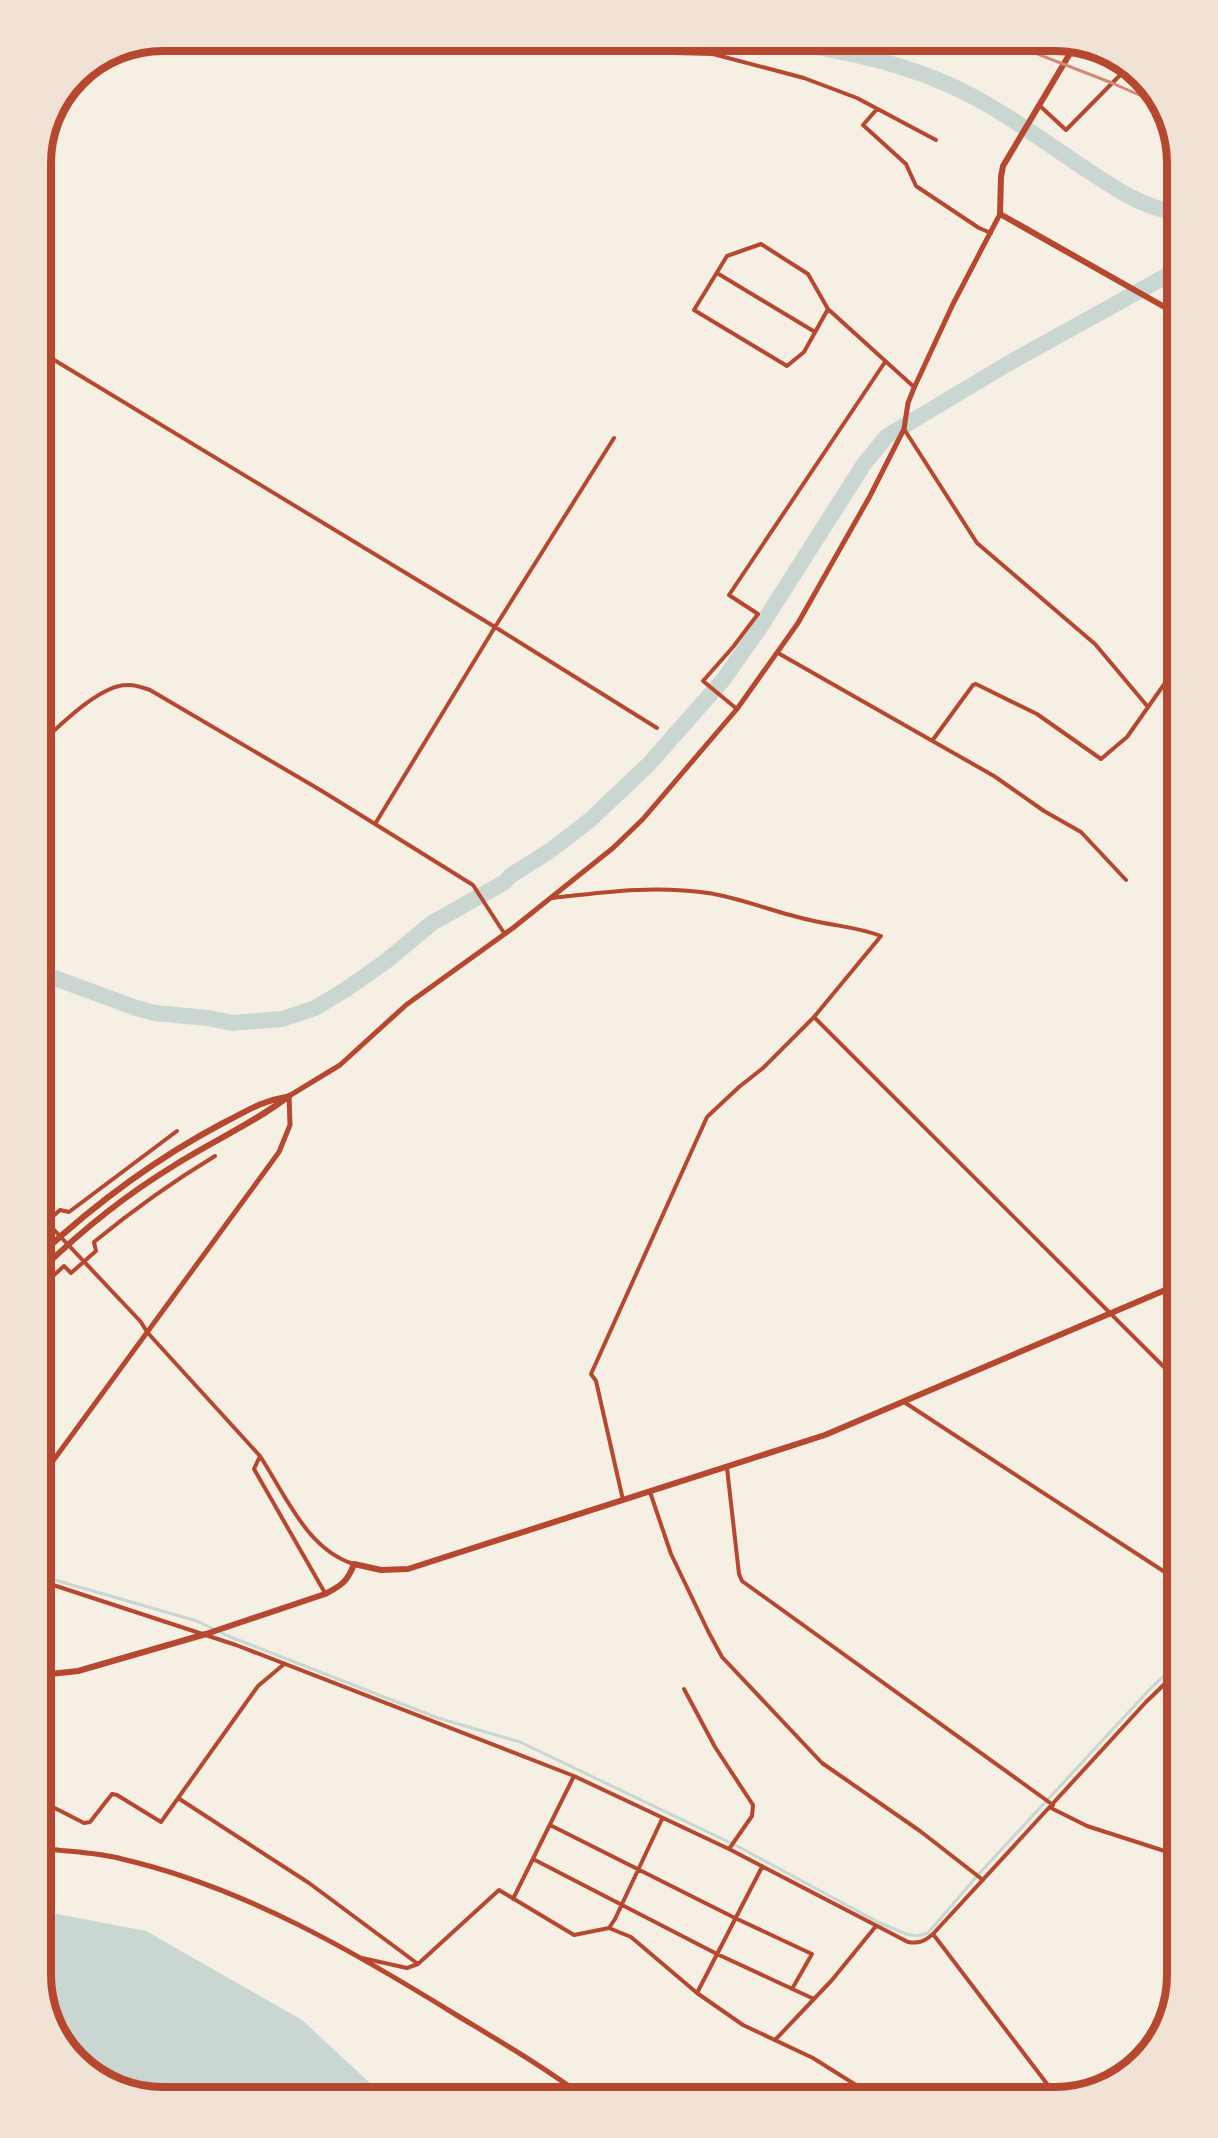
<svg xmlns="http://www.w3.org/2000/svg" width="1218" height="2138" viewBox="0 0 1218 2138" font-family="'PT Sans',sans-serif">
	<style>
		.water { fill: #c9d6d2 }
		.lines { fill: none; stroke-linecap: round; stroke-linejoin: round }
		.stream { stroke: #c9d6d2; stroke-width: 3 }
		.river { stroke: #c9d6d2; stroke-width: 16 }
		.minor { stroke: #b5482f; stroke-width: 4 }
		.secondary { stroke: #b5482f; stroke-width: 5 }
		.primary { stroke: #b5482f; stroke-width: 6 }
		.rail { stroke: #cf8b77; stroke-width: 3 }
		.rim { fill: none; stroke: #b5482f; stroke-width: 8 }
	</style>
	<rect width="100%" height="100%" fill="#f6efe4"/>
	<path class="water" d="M41,1911l105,20 156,89 83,77h-230l-60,-20 -42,-48 -12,-54z"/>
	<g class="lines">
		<path class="stream" d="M41,1576l156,45 31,15 210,82 82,24 219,105 139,75 28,12 11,2 11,-3 49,-57 172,-186 28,-27"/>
		<path class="river" d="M780,41c66,10 132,23 192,55 39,20 78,50 115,74 27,18 58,39 90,42
			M41,973l95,35 19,5 53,5 24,5 50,-4 33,-11 30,-18 40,-28 47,-39 73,-41 5,-6 41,-26 39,-30 59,-56 74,-84 36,-51 105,-165 23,-28 122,-73 168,-93"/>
		<path class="minor" d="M556,41l7,6 35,4 115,3 91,24 53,20 79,42
			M1040,106l26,24 62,-63
			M877,109l-14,16 43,39 10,22 63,42 12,5
			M717,273l98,59
			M828,309l-24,43 -17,14 -93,-56 33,-54 34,-12 47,30 20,35 86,78
			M41,352l454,275 162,101
			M904,429l73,114 118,101 53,63
			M778,653l216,123 50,35 37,21 45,48
			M737,709l-34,-28 30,-34 25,-33 -29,-19 156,-233
			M932,741l41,-56 3,-1 61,30 64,45 26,-22 50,-71
			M41,743c19,-18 59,-58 86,-58 8,-1 16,3 23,5l172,101 151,94 31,48
			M375,824l120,-197 119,-189
			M552,898c53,-6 103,-13 156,-5 34,5 68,20 102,27 24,6 48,7 71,16l-67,81 -51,51 -24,19 -32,30 -116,257 5,7 27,119
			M41,920l6,-1
			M814,1017l363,363
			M41,1216l100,106 6,10 113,124 -6,13 71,124
			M41,1227l19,-17 9,2 108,-81
			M41,1287l23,-21 7,7 25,-22 -2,-9c39,-32 78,-60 121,-86
			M904,1402l273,178
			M41,1455l9,10
			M260,1456c25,38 47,94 94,108
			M727,1468l12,106 3,7 311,224
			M650,1492l21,62 37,77 14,26 100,106 98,68 63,49
			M41,1581l195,64 338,131 155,73 179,93c11,2 17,-1 25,-8l213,-232 31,-30
			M684,1689l31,58 38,58 -1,11 -23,33
			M178,1798l131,85 109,81
			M41,1801l43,22 6,-1 22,-28 5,1 44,27 97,-136 25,-21
			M1051,1808l36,18 90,29
			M550,1825l185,93 77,36 -20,35
			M533,1859l184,95 97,45
			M513,1899l61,-123
			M609,1928l6,-9 47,-100
			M933,1934l124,163
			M362,1958l45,10 11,-4 81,-74 75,45 35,-7 22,9 66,56 46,32 70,33 62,39
			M697,1993l65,-126
			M776,2039l56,-59 44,-54"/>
		<path class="secondary" d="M41,1481l9,-16 229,-313 11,-27 -1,-29 51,-31 66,-60 107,-77 100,-80 30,-29 94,-110 61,-86 72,-127 34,-67 4,-26 6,-15 39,-84 47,-90
			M41,1848c26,4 54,4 81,11 121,28 231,92 336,157 43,26 86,51 126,81"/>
		<path class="primary" d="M1075,45l-72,121 -2,11 -1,37 177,100
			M41,1254c55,-51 116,-96 182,-131 22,-11 38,-22 63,-26
			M41,1270c40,-39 86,-76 134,-105 38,-24 79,-42 114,-69
			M41,1675l37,-4 128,-37 119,-40c16,-8 23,-13 29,-30l27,6 27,-1 417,-134 352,-150"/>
		<path class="rail" d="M1004,41l108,42 50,22"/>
	</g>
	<path d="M0 0H1218V2138H0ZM163 51H1055A112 112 0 0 1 1167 163V1975A112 112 0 0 1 1055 2087H163A112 112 0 0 1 51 1975V163A112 112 0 0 1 163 51Z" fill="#f1e2d6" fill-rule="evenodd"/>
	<path class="rim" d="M163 51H1055A112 112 0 0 1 1167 163V1975A112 112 0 0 1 1055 2087H163A112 112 0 0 1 51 1975V163A112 112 0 0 1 163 51Z"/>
</svg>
